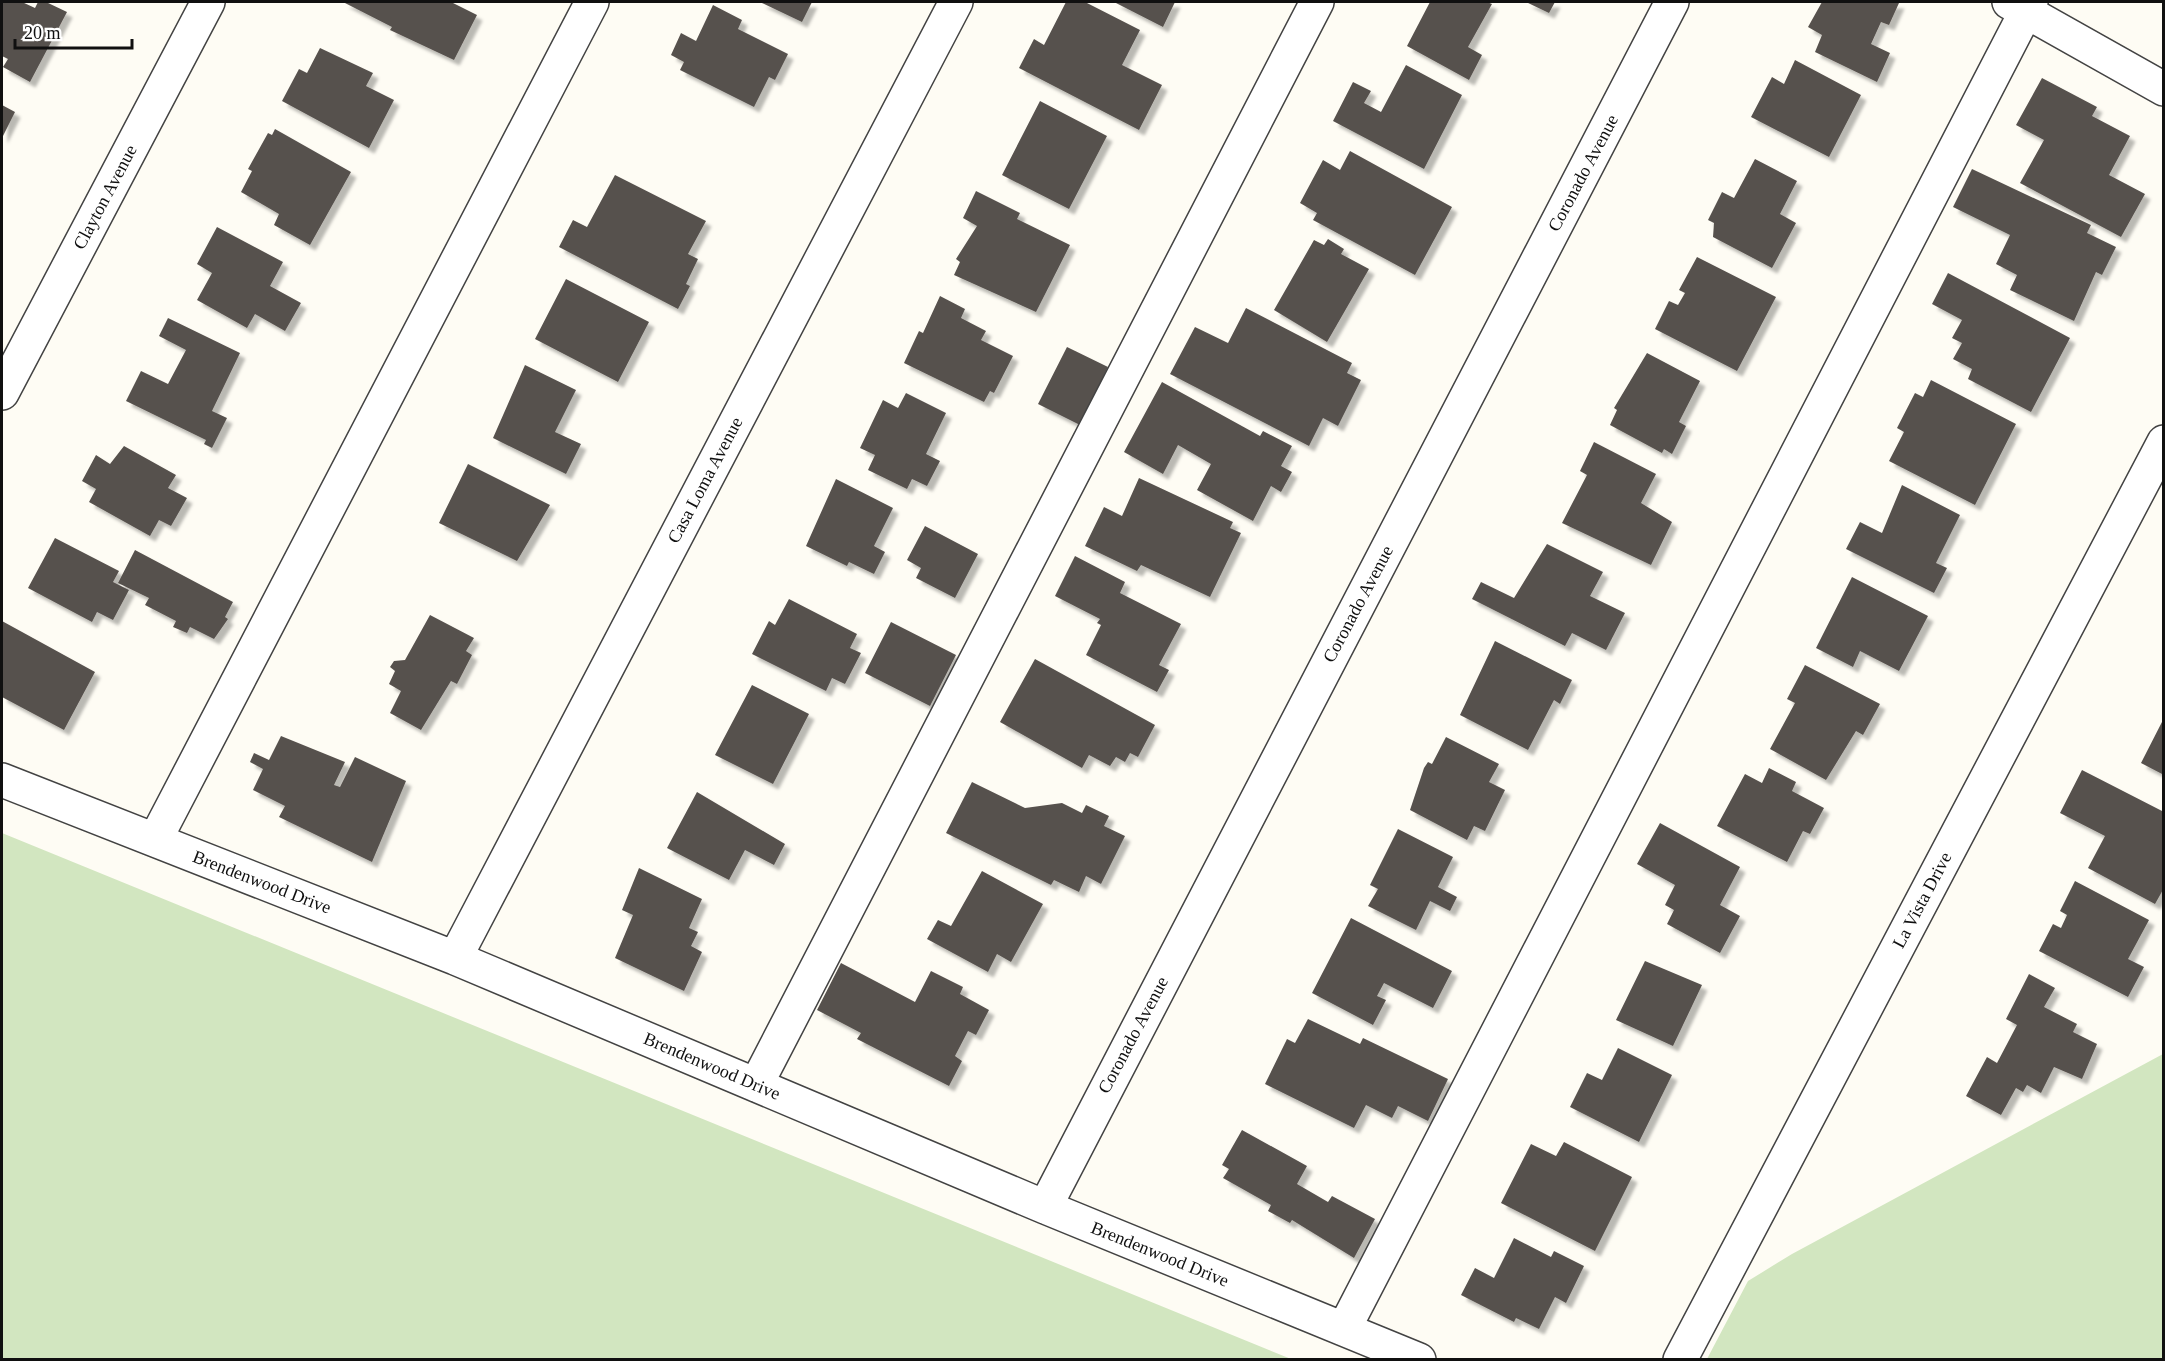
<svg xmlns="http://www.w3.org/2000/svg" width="2165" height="1361" viewBox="0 0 2165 1361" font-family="'Times New Roman',serif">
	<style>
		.green { fill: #d2e6c0 }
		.building { fill: #57514d; filter: url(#shadow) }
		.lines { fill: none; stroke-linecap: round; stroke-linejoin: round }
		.minor-casing { stroke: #434343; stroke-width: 36 }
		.minor { stroke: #fff; stroke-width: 33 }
		.labels { text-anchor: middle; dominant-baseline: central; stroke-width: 6; stroke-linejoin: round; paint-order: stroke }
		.street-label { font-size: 18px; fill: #101010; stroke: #fff }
	</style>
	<defs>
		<filter id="shadow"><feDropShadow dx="5.5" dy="5.5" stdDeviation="1.5" flood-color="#0004"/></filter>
	</defs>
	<rect width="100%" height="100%" fill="#fefcf4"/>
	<path class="green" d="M2,833l1289,526h-1289z
		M2163,1054v305h-456l41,-78 44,-27z"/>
	<path class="building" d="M2,2h20l13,6 3,-6h8l21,10 -37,70 -27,-15 5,-8 -6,-3z
		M343,2h108l26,13 -23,45 -64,-30 2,-3z
		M760,2h52l-10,20z
		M1066,2h19l55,28 -18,35 40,20 -23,45 -120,-62 15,-29 10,6z
		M1114,2h61l-12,25z
		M1430,2h57l5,2 -24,43 14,8 -13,25 -62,-34z
		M1526,2h29l-6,11z
		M1822,2l77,1 -10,22 -8,-3 -10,22 19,9 -13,29 -62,-30 7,-17 -14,-8z
		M713,5l29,15 -4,9 50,25 -13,26 -6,-3 -15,30 -74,-37 4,-8 -13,-7 10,-22 15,8z
		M320,48l53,25 -7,13 28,14 -25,48 -87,-47 17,-32 8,4z
		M1795,60l66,35 -32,62 -78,-40 21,-40 12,7z
		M1406,65l56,30 -38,74 -91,-48 20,-39 18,9 -7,12 17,9z
		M2042,78l55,29 -5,9 38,20 -21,39 36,19 -24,43 -101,-54 24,-43 -28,-15z
		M1040,101l67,35 -38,73 -67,-34z
		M2,105l13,7 -13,26z
		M275,129l76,43 -41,73 -36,-20 5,-11 -38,-22 11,-21 -4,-2 20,-36 4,2z
		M1350,151l102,56 -37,68 -102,-55 4,-7 -17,-10 23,-43 17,10z
		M1755,159l42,22 -17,33 16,9 -24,45 -59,-31 1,-14 -6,-3 14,-28 12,6z
		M1972,169l119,56 -4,8 29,14 -14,28 -6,-3 -22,49 -64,-31 7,-15 -21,-11 14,-29 -57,-28z
		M615,175l91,46 -18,33 10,5 -12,25 4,2 -12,23 -119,-62 14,-27 14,7z
		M976,191l44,22 -3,6 53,26 -34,67 -82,-37 6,-13 -4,-3 21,-33 -14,-8z
		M217,227l66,35 -13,24 31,17 -16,28 -30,-17 -8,14 -50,-28 15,-27 -15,-9z
		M1328,239l16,10 -3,5 28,15 -42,73 -53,-32 40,-70 10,5z
		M1697,257l79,40 -39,74 -82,-42 14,-28 9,4 7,-12 -6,-3z
		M1948,273l122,65 -39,74 -63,-33 4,-10 -19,-10 9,-16 -10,-5 10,-18 -30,-16z
		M566,279l83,43 -31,60 -83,-43z
		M940,296l25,13 -4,9 25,13 -5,9 32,16 -19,37 -4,-2 -6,11 -80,-39 15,-32 4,2z
		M1246,308l106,55 -5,10 14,7 -23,46 -15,-8 -14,28 -139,-72 25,-47 33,16z
		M168,318l72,35 -28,58 15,7 -15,30 -8,-4 2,-4 -80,-39 15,-30 27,13 18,-34 -27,-14z
		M1067,347l41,20 -28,58 -42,-21z
		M1647,353l53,28 -21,41 7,4 -14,28 -8,-5 -2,4 -52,-28 7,-15 -3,-2z
		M525,365l51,25 -21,42 26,12 -15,30 -73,-36z
		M1931,380l85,44 -41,81 -86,-44 15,-29 -7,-4 18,-35 8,4z
		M1162,382l98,54 3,-5 29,15 -11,20 11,6 -11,20 -10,-6 -18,35 -56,-31 14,-26 -33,-19 -15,29 -39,-22z
		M906,393l40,20 -20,41 14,7 -13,25 -15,-7 -5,10 -39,-19 7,-15 -15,-7 23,-48 15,8z
		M1594,442l62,32 -15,29 31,19 -21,43 -89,-42 25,-48 -7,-4z
		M124,446l52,29 -8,13 19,10 -16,28 -12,-6 -9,16 -61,-34 7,-13 -14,-8 14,-26 14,9z
		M468,464l82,41 -33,56 -78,-38z
		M1139,478l94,44 -3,6 11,5 -31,64 -69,-32 -4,6 -52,-25 19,-39 18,9z
		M836,479l57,29 -19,38 11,6 -11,22 -25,-12 -2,4 -41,-20z
		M1902,485l58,30 -24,48 11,5 -13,25 -88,-44 14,-27 22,11z
		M925,526l53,28 -23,44 -39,-20 5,-10 -14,-8z
		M55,538l64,33 -6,11 16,8 -16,30 -16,-8 -5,10 -64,-34z
		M1547,544l56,28 -13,24 35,17 -19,37 -34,-17 -7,13 -93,-47 9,-17 33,16z
		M135,550l98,52 -8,15 3,2 -14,20 -24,-12 -3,6 -14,-6 3,-6 -31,-16 4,-7 -31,-15z
		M1075,556l50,26 -5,11 61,31 -22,41 10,5 -12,22 -71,-37 15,-30 -4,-2 3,-4 -45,-23z
		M1852,577l76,39 -29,55 -39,-20 -7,16 -37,-19z
		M789,599l68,35 -7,14 11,5 -16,31 -13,-6 -6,13 -74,-37 17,-33 6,4z
		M430,615l44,23 -8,13 6,4 -15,29 -6,-3 -30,49 -31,-17 11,-22 -12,-7 6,-13 -5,-4 4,-6 11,-1z
		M2,621l93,51 -31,58 -62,-33z
		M891,622l65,33 -26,51 -65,-33z
		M1495,641l77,39 -12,24 -6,-4 -26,50 -68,-35z
		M1035,659l120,66 -17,32 -8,-4 -5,9 -9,-5 -6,9 -21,-11 -7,13 -82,-46z
		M1805,665l75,39 -17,31 -7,-4 -30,49 -56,-31 25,-46 -8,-4z
		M752,685l57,29 -36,70 -58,-29z
		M2164,718v57l-23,-12z
		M281,736l64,26 -11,23 6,2 15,-30 51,24 -34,81 -93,-45 6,-11 -32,-16 10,-21 -13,-7 4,-9 15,7z
		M1446,737l53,27 -10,18 16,8 -20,41 -11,-5 -7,14 -57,-30 14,-42 4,-6 4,2z
		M1769,768l27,14 -4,9 32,17 -14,26 -7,-3 -16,31 -70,-36 28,-52 17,9z
		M2082,770l82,42v76l-9,16 -67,-36 17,-32 -45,-23z
		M972,782l53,26 37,-5 20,10 4,-8 23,11 -5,10 21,10 -24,48 -15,-8 -7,16 -25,-12 -3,5 -105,-52z
		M697,792l88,52 -11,21 -29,-15 -16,30 -62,-32z
		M1660,823l80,44 -20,38 20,11 -20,37 -53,-29 7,-14 -9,-5 10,-20 -38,-21z
		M1398,829l55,28 -15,30 19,10 -7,14 -20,-10 -14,29 -48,-24 10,-17 -8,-4z
		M639,868l63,31 -13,29 9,4 -7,14 11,6 -18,39 -69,-33 18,-43 -11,-5z
		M982,871l61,33 -32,58 -14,-8 -9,18 -61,-33 11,-19 13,6z
		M2075,881l74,39 -21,39 16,8 -16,30 -89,-46 14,-27 8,4 6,-13 -7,-4z
		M1351,918l101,53 -19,37 -49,-25 -7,13 9,4 -13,25 -61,-32z
		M1645,961l57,24 -29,61 -57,-26z
		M841,963l74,39 16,-31 32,16 -3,7 29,16 -13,25 -8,-4 -13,25 7,5 -13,25 -92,-47 4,-6 -44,-23z
		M2029,974l26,14 -11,19 33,17 -4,8 24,12 -15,35 -28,-12 -13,26 -14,-8 -4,7 -7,-4 -15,27 -35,-19 21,-39 10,6 20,-38 -11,-6z
		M1308,1019l52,25 3,-6 85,41 -20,42 -30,-15 -6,12 -26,-13 -12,23 -89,-44 22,-45 8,4z
		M1618,1048l54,27 -33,67 -69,-35 17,-34 15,7z
		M1242,1130l65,36 -10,18 31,18 4,-6 43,23 -21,39 -62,-38 -2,3 -22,-12 3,-6 -48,-27 6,-9 -7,-4z
		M1564,1142l68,35 -37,74 -94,-48 30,-59 25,12z
		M1514,1238l37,19 3,-6 30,15 -18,37 -11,-6 -16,32 -23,-11 -2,4 -53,-27 14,-27 19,10z"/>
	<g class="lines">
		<g class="minor-casing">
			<path id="minor" d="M2009,2l155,87
				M2,393l206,-391
				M2,780l453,178 590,249 374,153
				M155,840l437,-838
				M455,958l501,-956
				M756,1085l561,-1083
				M1045,1207l627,-1205
				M1344,1329l687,-1327
				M1680,1360l484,-918"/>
		</g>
		<use href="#minor" class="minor"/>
	</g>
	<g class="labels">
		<g class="street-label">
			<text transform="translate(1583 173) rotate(-62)">Coronado Avenue</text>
			<text transform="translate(105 197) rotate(-62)">Clayton Avenue</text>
			<text transform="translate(705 480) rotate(-62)">Casa Loma Avenue</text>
			<text transform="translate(1358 604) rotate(-62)">Coronado Avenue</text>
			<text transform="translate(262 882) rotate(21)">Brendenwood Drive</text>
			<text transform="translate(1922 900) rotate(-62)">La Vista Drive</text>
			<text transform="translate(1133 1035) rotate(-62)">Coronado Avenue</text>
			<text transform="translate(712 1066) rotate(23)">Brendenwood Drive</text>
			<text transform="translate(1160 1254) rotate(22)">Brendenwood Drive</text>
		</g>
	</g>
	<rect width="2165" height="1361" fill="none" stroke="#101010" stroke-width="6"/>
	<path d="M15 39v9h117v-9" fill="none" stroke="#101010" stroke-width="3"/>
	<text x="24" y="39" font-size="18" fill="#101010" stroke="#ffffff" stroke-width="4.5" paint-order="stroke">20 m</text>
</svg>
